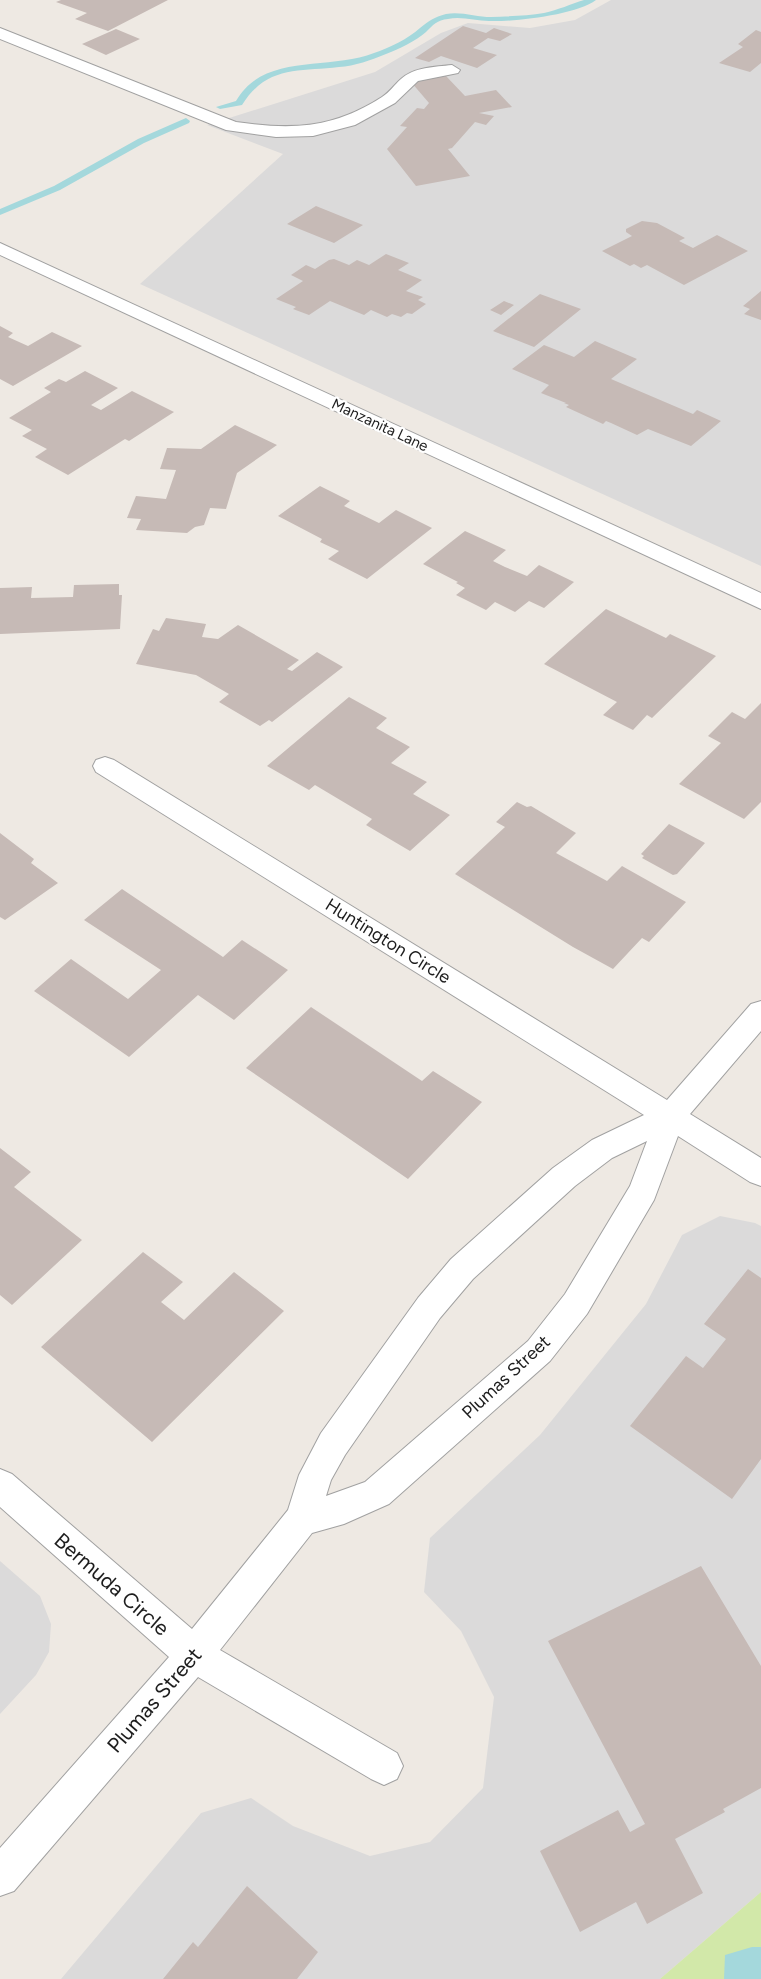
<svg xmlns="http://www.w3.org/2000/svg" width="761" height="1979" viewBox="0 0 761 1979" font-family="Figtree,sans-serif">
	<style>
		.residential { fill: #dbdada }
		.grass { fill: #d2e8a9 }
		.water { fill: #a4d8dc }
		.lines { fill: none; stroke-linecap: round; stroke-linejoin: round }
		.stream { fill: #a4d8dc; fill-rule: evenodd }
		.building { fill: #c6bab6 }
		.minor-casing { stroke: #a1a1a1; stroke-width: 2 }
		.minor { fill: #fff; fill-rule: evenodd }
		.labels { text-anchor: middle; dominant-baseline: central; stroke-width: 4.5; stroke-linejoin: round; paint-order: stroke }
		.far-street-label { font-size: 15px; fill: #1d1d1d; stroke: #fff }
		.street-label { font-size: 18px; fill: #1d1d1d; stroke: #fff }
		.near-street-label { font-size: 21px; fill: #1d1d1d; stroke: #fff }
	</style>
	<rect width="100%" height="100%" fill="#eee9e3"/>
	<path class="residential" d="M611,0h150v566l-621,-282 143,-130 -76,-29 168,-53 66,-39 27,-10 62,5 45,-8z
		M720,1216l35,7 6,3v666l-101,87h-599l140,-166 50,-15 42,28 77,30 60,-14 53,-54 11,-91 -33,-66 -37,-39 6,-54 110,-103 106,-131 36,-69z
		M0,1561l40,35 11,28 -2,28 -13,23 -36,39z"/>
	<path class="grass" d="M761,1892v87h-101z"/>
	<path class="water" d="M752,1947h9v32h-37l1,-24z"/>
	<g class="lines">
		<path class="stream" d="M584,0h12c-20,15 -82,22 -107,21 -13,0 -28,-5 -41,-2 -11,1 -15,6 -22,13 -10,9 -27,17 -40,22 -15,6 -31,12 -47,13 -40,5 -72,-2 -97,38l-22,4 -4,-2 20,-6c28,-49 93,-30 138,-48 15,-5 34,-14 46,-25 9,-7 14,-11 26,-14 14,-3 31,3 45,3 17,-1 37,-1 53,-4 14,-3 27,-9 40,-13z
			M186,118l4,3 -1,2 -45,20 -84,47 -60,25v-6l54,-23 84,-47z"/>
	</g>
	<path class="building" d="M61,0h107l-60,31 -33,-12 12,-6 -31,-11z
		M463,26l23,7 8,-5 18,6 -12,7 -12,-3 -15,10 24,7 -20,13 -36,-12 -12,6 -14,-4z
		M116,29l24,10 -34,16 -24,-11z
		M756,30l5,2v31l-11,9 -31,-9 24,-16 -5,-3z
		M446,76l19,20 31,-6 16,17 -33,6 15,3 -8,9 -11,-3 -23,26 -4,1 22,27 -54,10 -29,-37 20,-22 -7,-1 17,-18 7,1 5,-6 -18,-21z
		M316,206l47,19 -29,18 -47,-19z
		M642,221l15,2 28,15 -6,3 14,7 24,-13 31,16 -64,34 -37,-20 -6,3 -7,-4 -4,2 -28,-15 30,-15 -6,-4v-3z
		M386,254l23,9 -11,7 24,10 -16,11 17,6 -5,3 8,4 -14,10 -5,-1 -6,4 -9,-3 -5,3 -16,-7 -7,5 -34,-14 -21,14 -16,-6 3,-2 -20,-8 27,-18 -12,-6 15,-10 9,4 14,-9 5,-1 15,6 8,-5 12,5z
		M761,291v29l-17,-6 6,-5 -7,-3z
		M540,294l41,15 -47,38 -41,-16z
		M504,301l10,4 -13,10 -11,-5z
		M0,326l13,7 -5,4 20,9 24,-14 30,14 -69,40 -13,-7z
		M595,341l42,18 -26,20 82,35 4,-4 24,11 -30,25 -43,-17 -11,6 -26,-12 -5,-2 -3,3 -37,-17 3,-2 -5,-2h2l-25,-10 8,-8 -37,-16 32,-24 30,12z
		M85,371l33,17 -27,17 10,5 31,-19 42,21 -45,29 -4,-2 -57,36 -33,-18 12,-8 -25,-13 10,-6 -23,-12 42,-26 -7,-4 15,-9 7,3z
		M235,425l42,20 -40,28 -11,36 -16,-1 -6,17 -9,2 -8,6 -51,-3 5,-11 -14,-1 9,-22 30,3 10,-29 -16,-1 7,-21 34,1z
		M320,486l30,15 -6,5 35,17 17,-13 36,18 -65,51 -39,-20 11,-8 -19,-9 2,-3 -44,-23z
		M465,531l41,19 -13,11 12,6 22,9 12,-11 35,17 -30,26 -15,-7 -14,11 -20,-10 -9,8 -30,-15 9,-7 -9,-5 2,-1 -35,-18z
		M119,584v11h3l-2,34 -120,5v-46l32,-1 -1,11 42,-1 1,-12z
		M606,609l60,29 4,-4 46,22 -64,62 -5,-3 -14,15 -30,-15 14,-13 -73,-38z
		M166,618l40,6 -4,13 16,2 20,-14 61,35 -12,9 5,2 25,-19 26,15 -71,55 -3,-2 -9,6 -41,-24 10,-8 -33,-19 -60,-11 17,-35 6,2z
		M349,697l38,21 -11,10 34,19 -19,16 36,19 -14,12 37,21 -40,36 -44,-26 6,-6 -57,-34 -6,5 -42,-24z
		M761,703v99l-17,17 -65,-35 42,-41 -13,-7 24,-24 13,7z
		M517,802l10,5 4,-1 45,27 -20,20 51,28 15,-15 64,36 -37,40 -7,-4 -29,31 -40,-22 -118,-73 50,-47 -9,-5z
		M669,824l36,19 -28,31 -4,1 -31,-17 2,-2 -3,-2z
		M0,833l34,26 -3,4 27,20 -53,37 -5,-3z
		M122,889l101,68 19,-17 46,30 -54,50 -36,-25 -69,62 -95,-66 37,-32 57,40 33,-29 -77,-50z
		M311,1007l111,74 11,-10 49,31 -74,77 -162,-111z
		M0,1148l31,24 -17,15 68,53 -70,65 -12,-10z
		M143,1252l40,30 -22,20 23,18 50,-48 50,39 -132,131 -111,-95z
		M748,1269l13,9v181l-29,40 -102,-73 56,-70 17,12 23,-29 -22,-15z
		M701,1566l60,100v122l-38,21 2,3 -50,27 28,54 -56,31 -11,-22 -56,30 -40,-81 78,-41 12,22 15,-8 -97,-183z
		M247,1886l71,66 -21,27h-134l30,-37 5,5z"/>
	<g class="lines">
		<g class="minor-casing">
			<path id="minor" d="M0,28l236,94c56,8 96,7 146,-25 8,-5 12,-12 19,-18 13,-12 34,-12 51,-14l8,5 -2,3 -40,8 -23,22 -40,22 -42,11 -37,1 -50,-7 -226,-91z
				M0,243l761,350v16l-761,-354z
				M105,757l9,3 553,340 84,-96 10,-3v30l-71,83 71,44v28l-11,-4 -72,-46 -24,64 -67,114 -37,47 -161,143 -45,20 -32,9 -92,117 177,103 6,13 -6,13 -13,6 -13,-6 -173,-102 -184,214 -14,5v-48l169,-191 -169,-150v-38l12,5 180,155 96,-119 11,-35 22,-42 97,-135 33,-39 102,-91 39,-28 52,-25 -548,-343 -3,-6 3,-6zM647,1141l-17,45 -65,108 -37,47 -163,141 -39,14 5,-16 14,-25 95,-137 33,-39 102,-93 37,-28z"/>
		</g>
		<use href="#minor" class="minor"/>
	</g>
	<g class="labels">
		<g class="far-street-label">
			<text transform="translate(380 425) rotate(25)">Manzanita Lane</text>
		</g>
		<g class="street-label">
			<text transform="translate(388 941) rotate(32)">Huntington Circle</text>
			<text transform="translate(506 1377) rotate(-43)">Plumas Street</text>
		</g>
		<g class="near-street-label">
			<text transform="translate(112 1584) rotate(41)">Bermuda Circle</text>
			<text transform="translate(154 1700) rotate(-49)">Plumas Street</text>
		</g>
	</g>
</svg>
